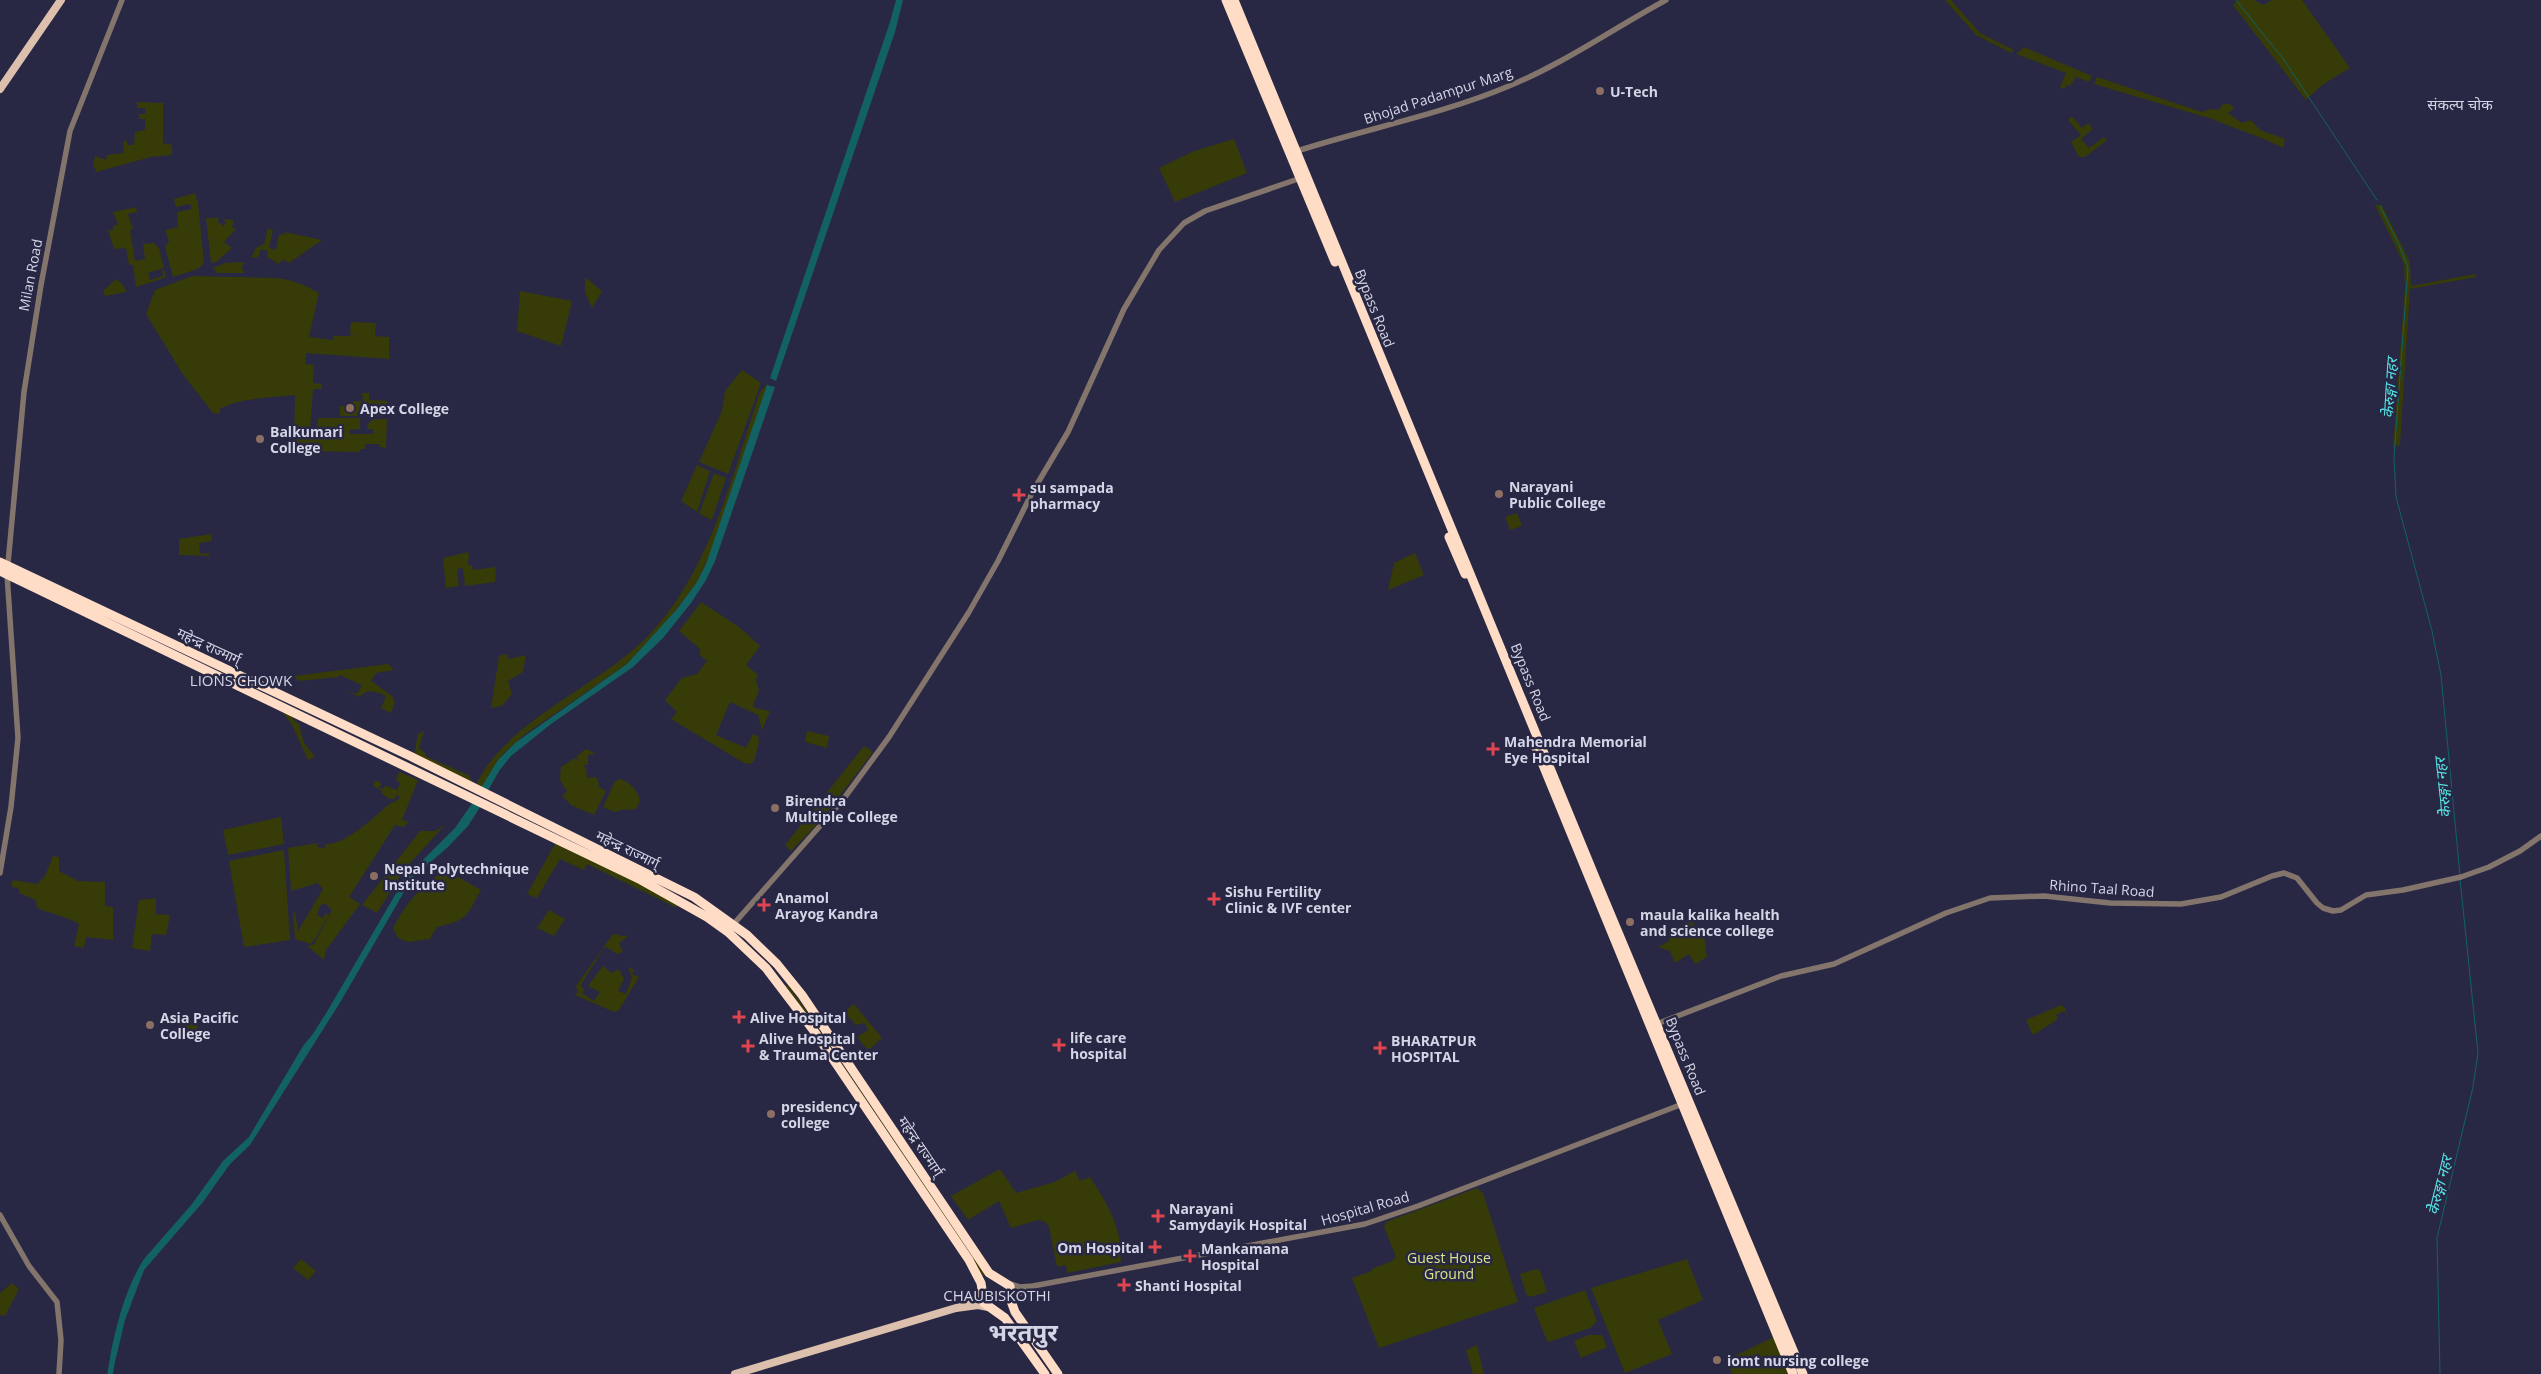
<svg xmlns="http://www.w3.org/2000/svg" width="2541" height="1374" viewBox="0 0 2541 1374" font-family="'Open Sans','Noto Sans Devanagari',sans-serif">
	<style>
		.green { fill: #373b08 }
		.water { fill: #126263 }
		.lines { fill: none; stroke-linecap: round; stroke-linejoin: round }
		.stream { stroke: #126263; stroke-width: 1 }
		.canal { stroke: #126263; stroke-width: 5.5 }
		.minor { stroke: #83756c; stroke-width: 5.5 }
		.major { stroke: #dcbfac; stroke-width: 8 }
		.highway { stroke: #ffdcc5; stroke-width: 9 }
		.education-dot { fill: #8d6e63; stroke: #282844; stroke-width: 2 }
		.health-dot { fill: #e0444e; stroke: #282844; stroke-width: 2 }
		.labels { text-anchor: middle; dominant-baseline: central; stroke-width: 5; stroke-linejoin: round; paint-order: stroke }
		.poi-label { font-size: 14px; font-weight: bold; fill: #d4d5e7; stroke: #282844; text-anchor: start }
		.street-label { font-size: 14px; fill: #d4d5e7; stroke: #282844 }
		.park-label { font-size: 14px; fill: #dae587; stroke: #282844 }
		.neighbourhood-label { font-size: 15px; fill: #d4d5e7; stroke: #282844 }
		.water-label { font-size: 15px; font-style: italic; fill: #54e0e3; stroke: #282844 }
		.town-label { font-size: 24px; font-weight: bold; fill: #d4d5e7; stroke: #282844 }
	</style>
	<rect width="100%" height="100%" fill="#282844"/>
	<path class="green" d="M1945,0h6l29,33 34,17 -3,3 -35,-18z
		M2238,0h16l9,5 9,-5h30l48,68 -28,17 -16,15 -73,-95z
		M2024,47l68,29 -3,6 -13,-5 -6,9 -3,-1 -3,4 -4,-2 6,-14 -50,-19z
		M2097,77l105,35 8,-3 8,1 5,-6h7l4,4 -6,5 14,10 9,-3 9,10 25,9 -2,9c-22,-12 -51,-20 -71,-29l-118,-35z
		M137,102l26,1v40l9,2v10l-21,2 -55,15 -1,-4 -2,-1 2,-11 11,4 1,-5 16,-2 1,-12h3v4h7l1,-13 10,-2v-11h-6v-5h6v-6h-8z
		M2072,116l10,12 6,-5 5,6 -12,10 8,9 15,-11 3,3 -22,17h-6l-8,-15 10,-7 -13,-15z
		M1234,139l13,34 -72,29 -16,-34 35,-17z
		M195,193l3,10 6,60 -6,6 -25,8 -8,-30 4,-6 -4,-11 13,-3 -1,-15 15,-3 -2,-5 -14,3 -2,-8z
		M2375,205h7l28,57 1,24 64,-12 1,3 -66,12 -10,156 -7,2 12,-161 -1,-22z
		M136,207l1,5 -9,2 5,15 -3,1 5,31 10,-2 -2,-15 11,-1 5,5 5,20 -16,5 2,7 13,-4 -1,-5 2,-1 2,5 -2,3 -28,9 -3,-22h-4l-3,-17 -12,1 -6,-19h5v-4l5,-2 -5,-12z
		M206,218h13l-1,4 6,4 2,-4 -3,-3 11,1 -2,7 4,2 -12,13 8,6 -16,14 -5,1z
		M268,228l5,2 -4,18 7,2 3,-16 5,1 1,-3 37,8 -33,23 -6,-4 -4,5 -12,-7 1,-6 -7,-2 -3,8 -7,1 5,-10 8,-4z
		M244,262v3h-3l3,8h-27l-4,-5 12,-5z
		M192,276l85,2c16,2 28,7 42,15l-10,44 24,3v-4h23l-6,-1 1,-13 25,1 -1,13 14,1v22l-83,-6 -1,11 9,1 -1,18 9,1v5h-9l-3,42h7l1,-13h42v11l-11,1v4h24v-5h-6c1,-12 10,-10 20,-10l-1,29 -6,-1v-3h-15v5h-5v3l-51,-1 -4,-3h-11l1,-53c-23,3 -54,2 -75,14v5l-7,-1 -31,-40 -36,-59 9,-24z
		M585,277l17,14 -10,17 -7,-16z
		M116,279l8,7 2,6 -21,4 -2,-5z
		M520,291l52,10 -11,45 -44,-15z
		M742,370l19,13 -33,91 -29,-12 23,-51 3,-20z
		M768,383l-54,163 -17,36 -25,33 -45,49 -103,71 -19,17 -7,8 -19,32 -3,-7c30,-65 123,-98 173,-150 62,-66 83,-160 111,-243z
		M362,393h7v7l19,1 -1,15h-19l-4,-7z
		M353,401h8l-1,15h-20v-10h12z
		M697,465l13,6 -13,41 -16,-11z
		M714,473l12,5 -14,42 -13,-6z
		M1517,513l5,13 -12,4 -5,-13z
		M211,534l1,7 -13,2 1,11 9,-1v3l-30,-1v-16z
		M469,552l-1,13h4l1,5 23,-3 -1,15 -30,4 -2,-18 -6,1 2,17 -13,2 -3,-30z
		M1415,553l9,22 -36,15 6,-27z
		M701,602l38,25 21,19 -14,19 12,10 -2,5 3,11 -6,14 2,3 15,3 -8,19 -4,-15 -28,-13 -14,33 30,13 7,-14 5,2 1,6 -5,19 -4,3 -6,-1 -73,-44 6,-7 -12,-12 17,-22 15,-4 10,-13 -7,-6v-6l-21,-18z
		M507,654l2,5 17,-4 -3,17 -15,9 4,13 -10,12 -11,2 8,-52z
		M388,664l6,6 -18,3 -5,8 21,15 3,6 -4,11 -10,-5 5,-12c-9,-4 -19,-9 -26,1l-14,-6 11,3 5,-9 -22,-10 -2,2 -39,4 -5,-5z
		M282,711l11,4v5l6,4 5,19 11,14 -7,3 -16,-35z
		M424,731l-5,17 6,5v3l43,19 4,5v3l-58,-29 4,-20z
		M807,731l22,5 -2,12 -22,-6z
		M864,746l9,6 -50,66 -32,33 -6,-6z
		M584,750h5l6,4 -7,1v10h-5l3,3 1,10 9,-1 3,6 -1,3 8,5 -12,24 -23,-10 -9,-10 5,-3 -7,-12 1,-13 14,-9 5,4 -4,-5z
		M399,772l19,8 -16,40 7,2 -6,5 -8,-2 -46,72 11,7 -34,46 -2,10 -17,-14 7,-2 17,-32v-3l-6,-6 -5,3 -3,9 6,3 3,-5 3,2 -14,24 -5,5 -15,-5 -2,-25 2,-3 3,20 25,-42 -5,-6 -27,8 -3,-43 30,-5 -1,4 8,1 1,-4c19,1 47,-26 61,-38 4,-4 10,-4 13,-9l-3,-2 -3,4h-5l-8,-6 1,-2 -9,-5 2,-6 7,4 -4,4 4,1 4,-3 11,4 3,-7 -4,-3z
		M621,779c10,5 16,10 19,22l-4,8 -15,1 -6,2 -12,-5 12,-26z
		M281,817l3,27 -56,11 -5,-25z
		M446,824l-43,47 -26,42 -15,-8 58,-74h16z
		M556,842l126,61 -7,4 -88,-43 -3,6 -24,-11 -23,39 -10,-4z
		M284,850l6,90 -46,7 -15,-86z
		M53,856l6,1v14l19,10 27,1v24l8,1v33l-27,-3 -2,11 -10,-2 5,-22c-13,-8 -28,-10 -42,-16l-1,-8 -17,-7v-4l-8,-3 2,-6 24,4 8,-8z
		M446,870l35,20c-15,27 -13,30 -44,37l-7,12 -22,3 -10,-4 -5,-10c13,-25 29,-44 53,-58z
		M156,898v16l14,1 -4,20 -14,-1 -2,17 -18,-3 7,-48z
		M549,910l16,9 -11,17 -17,-8z
		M1690,921l14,12 3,24 -12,7 -6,-10 -14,9 -5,-12 -12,-4 11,-6 2,-9z
		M613,934l10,2 3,-1 1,2 -8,6 4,9 -6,2 -11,-7 -3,2 -22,36 3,4 -2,4 12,8 6,-9 -12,-6 15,-20 8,7 8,-4 5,10 -6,12 8,3 6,-16 -4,-11 6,3 -2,4 7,3 -20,33 -5,2 -39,-17 3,-3 -2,-6z
		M788,984l198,290 -4,2 -76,-116 -120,-174z
		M854,1004l28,34 -12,11 -4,-1 -9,-11 11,-7 -4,-7 -8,2 -12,-13z
		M2061,1005l4,3 2,8 -3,-5 -8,4 2,4 -25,16 -7,-15z
		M182,1021h13l7,18 -15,-1 -2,-4 -7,-2z
		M1000,1169l16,24 39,-11 20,-11 5,10 10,-4c13,20 27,42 30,66 1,6 0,13 1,19l-54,11 -1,-8 -9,2 -8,-40 -4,-5 -7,-2 -27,8 -12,-27 -31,19 -17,-24z
		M1477,1188l6,5 35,109 -139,46 -27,-70 20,-7v-2l20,-8 4,-4 -12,-30 2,-5z
		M301,1259l15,12 -8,9 -15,-12z
		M1687,1259l16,41 -45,20 14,34 -47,19 -34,-85z
		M1536,1269l4,2 7,21 -17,5 -4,-3 -6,-20z
		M12,1283l7,6 -14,27 -5,-1v-22z
		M1585,1290l12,31 -7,7 -41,14 -2,-1 -13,-33z
		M1589,1335h13l5,12 -26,11 -7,-17z
		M1774,1337l16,37h-58l-6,-14z
		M1477,1345l7,29h-11l-7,-24z"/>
	<path class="water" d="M896,0h7l-8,32 -119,349 -6,-3 120,-356z
		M767,385l8,2 -60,174 -9,19 -15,23 -28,35 -30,29 -82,57 -40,32 -12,15 -13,23 -7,-3 19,-31 17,-17 112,-79 50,-55 20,-27 9,-18z
		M473,802l7,5 -12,19 -20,21 -36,31 -71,123 -91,144 -20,19 -27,38 -59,68 -19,50 -9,38 -6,-1c6,-32 16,-70 34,-98l48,-55 31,-43 26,-24 54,-91 10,-12 15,-24 77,-132 50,-50z"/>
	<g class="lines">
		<path class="stream" d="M2236,0l48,60 93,140
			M2380,206l20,41 8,21 -14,189 2,40 36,134 9,44 19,200
			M2440,1374l-3,-136 36,-151 5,-34 -18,-174"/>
		<path class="canal" d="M110,1374l4,-22"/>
		<path class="minor" d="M1294,152c71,-23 146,-37 215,-66 56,-23 105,-58 157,-86
			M0,873l11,-66 7,-69 -11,-164 17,-182 17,-107 29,-154 52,-131
			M731,927l111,-126 47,-64 80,-125 29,-51 35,-70 35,-59 56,-123 35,-59 25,-27 21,-12 96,-33
			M1654,1025l127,-49 53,-12 112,-51 44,-15 54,-2 66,7 71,1 40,-7 51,-21 12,-3 13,5 20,25 6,5 10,3 8,-1 25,-15 37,-5 58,-13 28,-10 31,-16 21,-15
			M0,1215l29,51 28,36 4,38 -2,34
			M1008,1283l12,4 13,-1 332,-62 53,-18 267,-103
			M1012,1298l17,-10"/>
		<path class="major" d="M0,89l61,-89
			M963,1305l19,-12
			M735,1374l221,-66 22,-3 10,2"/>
		<path class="highway" d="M1226,0l109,262
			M1234,0l360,875 209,499
			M1449,537l16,37
			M0,562l410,194 284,141 53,38 30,29 25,31 187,278 21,13 1,15 4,11 43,62
			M0,571l641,309 66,37 21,15 38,36 48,63 155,229 12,23 3,20 21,15 40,56
			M1534,743l259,631"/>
	</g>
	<g class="education-dot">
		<circle cx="1600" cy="91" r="5"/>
		<circle cx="350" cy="408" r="5"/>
		<circle cx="260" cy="439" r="5"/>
		<circle cx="1499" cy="494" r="5"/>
		<circle cx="775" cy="808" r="5"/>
		<circle cx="374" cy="876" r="5"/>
		<circle cx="1630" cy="922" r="5"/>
		<circle cx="150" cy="1025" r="5"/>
		<circle cx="771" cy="1114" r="5"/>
		<circle cx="1717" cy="1360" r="5"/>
	</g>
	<g class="health-dot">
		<path d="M1016.5 487.5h5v5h5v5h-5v5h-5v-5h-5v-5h5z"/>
		<path d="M1490.5 741.5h5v5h5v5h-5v5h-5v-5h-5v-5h5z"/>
		<path d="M1211.5 891.5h5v5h5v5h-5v5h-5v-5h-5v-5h5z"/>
		<path d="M761.5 897.5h5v5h5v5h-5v5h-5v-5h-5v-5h5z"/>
		<path d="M736.5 1009.5h5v5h5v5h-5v5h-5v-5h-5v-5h5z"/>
		<path d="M1056.5 1037.5h5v5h5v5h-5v5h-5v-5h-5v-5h5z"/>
		<path d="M745.5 1038.5h5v5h5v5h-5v5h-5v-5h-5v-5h5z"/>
		<path d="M1377.5 1040.5h5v5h5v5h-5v5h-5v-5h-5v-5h5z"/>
		<path d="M1155.5 1208.5h5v5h5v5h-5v5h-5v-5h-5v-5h5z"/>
		<path d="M1152.5 1239.5h5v5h5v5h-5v5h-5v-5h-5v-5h5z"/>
		<path d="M1187.5 1248.5h5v5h5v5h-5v5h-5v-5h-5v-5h5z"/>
		<path d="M1121.5 1277.5h5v5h5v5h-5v5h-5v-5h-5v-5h5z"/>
	</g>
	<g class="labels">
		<g class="poi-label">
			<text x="1610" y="91">U-Tech</text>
			<text x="360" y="408">Apex College</text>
			<text x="270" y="431">Balkumari<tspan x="270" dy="16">College</tspan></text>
			<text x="1509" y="486">Narayani<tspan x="1509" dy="16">Public College</tspan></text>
			<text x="1030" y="487">su sampada<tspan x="1030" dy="16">pharmacy</tspan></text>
			<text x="1504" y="741">Mahendra Memorial<tspan x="1504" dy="16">Eye Hospital</tspan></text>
			<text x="785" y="800">Birendra<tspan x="785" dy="16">Multiple College</tspan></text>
			<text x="384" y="868">Nepal Polytechnique<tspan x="384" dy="16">Institute</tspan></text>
			<text x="1225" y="891">Sishu Fertility<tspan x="1225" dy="16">Clinic &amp; IVF center</tspan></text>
			<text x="775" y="897">Anamol<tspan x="775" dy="16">Arayog Kandra</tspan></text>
			<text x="1640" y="914">maula kalika health<tspan x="1640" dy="16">and science college</tspan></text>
			<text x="160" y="1017">Asia Pacific<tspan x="160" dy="16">College</tspan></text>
			<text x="750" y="1017">Alive Hospital</text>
			<text x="1070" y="1037">life care<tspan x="1070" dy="16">hospital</tspan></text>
			<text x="759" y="1038">Alive Hospital<tspan x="759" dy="16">&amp; Trauma Center</tspan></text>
			<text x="1391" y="1040">BHARATPUR<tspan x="1391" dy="16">HOSPITAL</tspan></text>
			<text x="781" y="1106">presidency<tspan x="781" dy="16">college</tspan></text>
			<text x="1169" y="1208">Narayani<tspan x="1169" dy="16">Samydayik Hospital</tspan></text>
			<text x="1144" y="1247" text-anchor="end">Om Hospital</text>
			<text x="1201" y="1248">Mankamana<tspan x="1201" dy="16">Hospital</tspan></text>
			<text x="1135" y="1285">Shanti Hospital</text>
			<text x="1727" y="1360">iomt nursing college</text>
		</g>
		<g class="street-label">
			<text transform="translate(1438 95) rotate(-18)">Bhojad Padampur Marg</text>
			<text transform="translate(30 275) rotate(-79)">Milan Road</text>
			<text transform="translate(1375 308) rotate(68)">Bypass Road</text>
			<text transform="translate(209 646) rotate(25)">महेन्द्र राज्मार्ग्</text>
			<text transform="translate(1531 682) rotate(68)">Bypass Road</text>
			<text transform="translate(628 849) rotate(26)">महेन्द्र राज्मार्ग्</text>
			<text transform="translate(2102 888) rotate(4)">Rhino Taal Road</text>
			<text transform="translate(1686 1056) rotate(68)">Bypass Road</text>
			<text transform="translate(921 1146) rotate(56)">महेन्द्र राज्मार्ग्</text>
			<text transform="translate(1365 1208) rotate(-16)">Hospital Road</text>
		</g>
		<g class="park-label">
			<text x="1449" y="1257">Guest House<tspan x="1449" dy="16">Ground</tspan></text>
		</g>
		<g class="neighbourhood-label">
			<text x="2460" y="104">संकल्प चोक</text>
			<text x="241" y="680">LIONS CHOWK</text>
			<text x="997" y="1295">CHAUBISKOTHI</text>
		</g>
		<g class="water-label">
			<text transform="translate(2389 388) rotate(-86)">केेरुङ्गा नहर</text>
			<text transform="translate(2442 788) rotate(-96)">केेरुङ्गा नहर</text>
			<text transform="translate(2439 1185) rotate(-76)">केेरुङ्गा नहर</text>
		</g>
		<g class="town-label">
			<text x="1023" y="1331">भरतपुर</text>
		</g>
	</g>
</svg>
